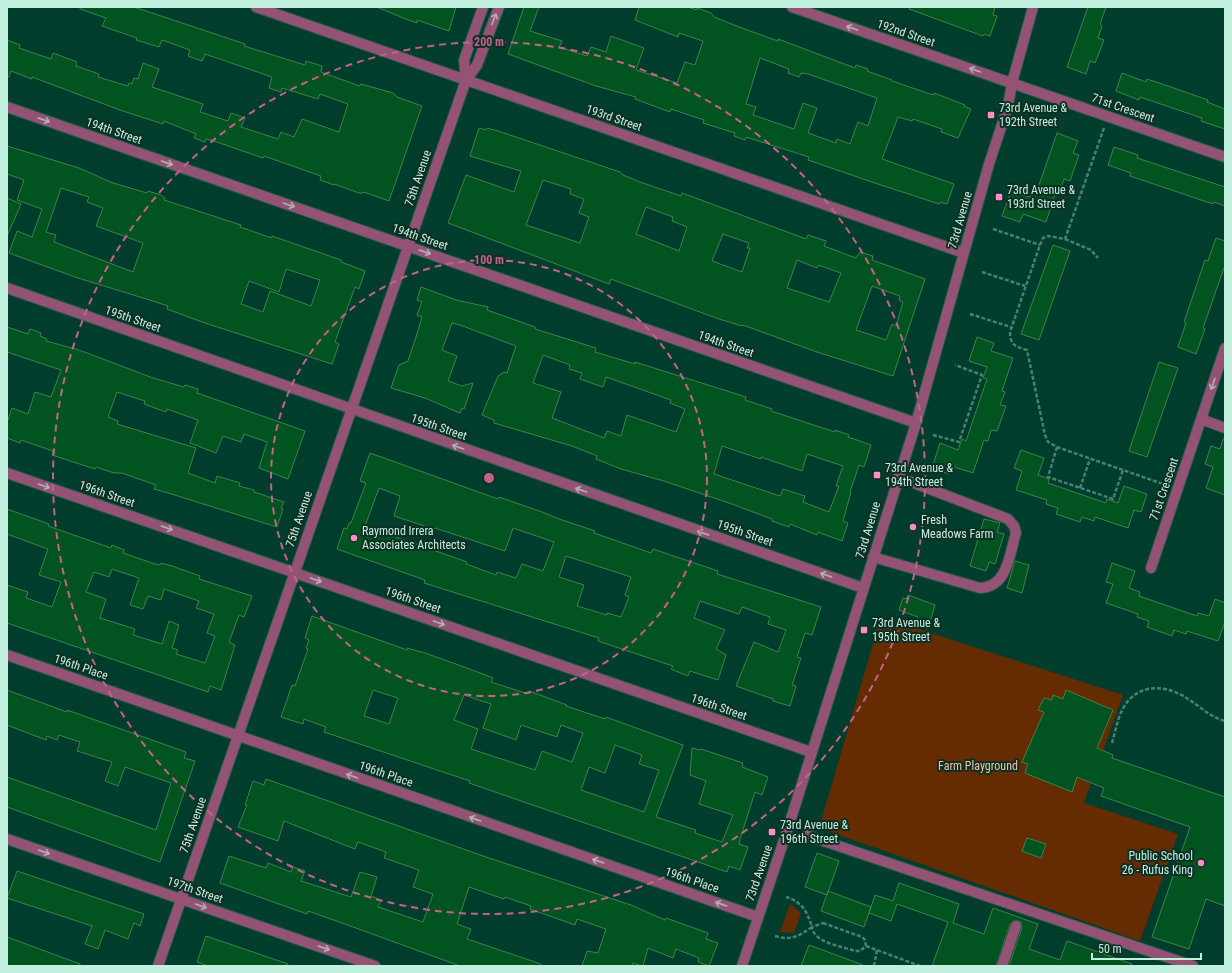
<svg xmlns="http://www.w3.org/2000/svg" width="1232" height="973" viewBox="0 0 1232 973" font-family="'Roboto Condensed',sans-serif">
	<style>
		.green { fill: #652c02 }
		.building { fill: #015320; stroke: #3d824d; fill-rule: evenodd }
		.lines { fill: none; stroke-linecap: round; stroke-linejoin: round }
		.minor-casing { stroke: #1f5a49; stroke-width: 12 }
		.path { stroke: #498170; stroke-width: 2.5; stroke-dasharray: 4 2; stroke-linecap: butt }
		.minor { stroke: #945374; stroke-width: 10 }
		.oneway { stroke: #afb1b4 }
		.ring { fill: none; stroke: #c26489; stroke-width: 2; stroke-dasharray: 7 5 }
		.poi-dot { fill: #fb8fc6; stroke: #0f2f25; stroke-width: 1.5 }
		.labels { text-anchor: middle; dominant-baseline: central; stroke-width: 4; stroke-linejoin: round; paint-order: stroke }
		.street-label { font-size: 12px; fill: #c1f0de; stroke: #0f2f25 }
		.poi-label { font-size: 12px; fill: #c1f0de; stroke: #0f2f25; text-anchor: start }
		.park-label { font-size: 12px; fill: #f5c0a4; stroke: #0f2f25 }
		.centre { fill: #c26489; stroke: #0f2f25; stroke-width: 2 }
		.ring-label { font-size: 12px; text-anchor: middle; font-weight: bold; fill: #c26489; stroke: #0f2f25; stroke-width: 4; stroke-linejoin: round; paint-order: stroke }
	</style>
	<rect width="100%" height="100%" fill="#003d2d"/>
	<path class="green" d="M881,617l242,78 -39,108 94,31 -38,107 -321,-113z
		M790,904l11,9 -7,20 -14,-1z"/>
	<path class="building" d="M80,7h53l13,4 99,33 -1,2 61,19 1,-4 16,5 -1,6 33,12 6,2 1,-2 32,9 4,4 25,9 -33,95 -25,-9 -1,1h-4l-25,-9v1l-14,-5 1,-4 -57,-20 -1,2 -49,-17 -8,-2 -1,3 -11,-4 2,-4 -32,-13 -1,3 -43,-14 -88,-33v2l-21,-8 -2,6h-2v-37l13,5 -1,3 32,11 2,-6 24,9 -1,4 23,8 -1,3 30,9 1,-3 3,1 2,-6 4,1 5,-16 16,6 -7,18 51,17 -3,8 28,9 3,-8 14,5 -4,9 37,12 3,-7 13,5 8,-18 37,13 9,-28 -28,-10 -2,5 -36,-11 -1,4 -12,-4 3,-11 -67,-23 -3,7 -14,-5 2,-6 -28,-10 -3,7 -23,-7 1,-2 -35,-12 4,-8 -26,-9z
		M377,7h79l-7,24 -32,-11v3l-9,-3z
		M524,7h15l-9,24 32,10 -3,6 28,9 4,-9 15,5 5,-16 33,12 -8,22 41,13 8,-21 10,3 8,-24 -24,-8 -1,4 -43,-17 4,-13h49l9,3v-2l14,5 3,4 25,10 39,14v-2l77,29 1,-3 12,4 -1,2 25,9v1l35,12 7,2v-2l31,12 -1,1 7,3 -13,29 -17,-6 1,-3 -29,-10 -1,2 -14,-4 -16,42 72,25 -7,20 -7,-2 -1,2 -70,-23 -61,-21 1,-3 -63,-20 -1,3 -11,-4 1,-3 -32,-10 1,-3 -33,-11 -1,3 -35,-13 1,-2 -40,-11 -88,-32zM760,58l29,11 -1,4 11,4 2,-4 7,1 69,24 -9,28 -10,-4 -8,22 -13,-5 -1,4 -28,-10 9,-25 -14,-5 -9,26 -41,-14 3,-8 -10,-3z
		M910,7h85l-2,8 4,1 -7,20 -6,-2 -1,2 -74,-27z
		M1088,7h18l-6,17 2,2 -4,12 6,2 -9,23 -5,-2 -4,13 -19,-7z
		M1122,73l24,9 1,-3 21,7 40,14 -1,2 18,7v20l-24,-8 1,-3 -62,-21 -1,3 -23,-9z
		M479,128l7,2 1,-2 11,3 122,41 3,3 17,7 41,14 1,-3 124,46 2,-4 18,6 -2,5 32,12 4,-6 13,4 -1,4 53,19 -32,97 -76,-24 -74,-27 -1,1 -26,-8 -105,-39 -2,5 -161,-61 18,-48 48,17 7,-21 -51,-15zM543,180l28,9 -1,5 14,5 -5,14 10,4 -9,26 -54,-18zM646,207l27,10 -1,4 15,6 -8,24 -43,-17zM723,234l26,9 -2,5h3l-8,24 -30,-11zM797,260l20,8 1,-3 23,8 -12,29 -42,-14zM872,286l28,10 -1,4 4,2 -7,24 -4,-2 -6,16 -30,-10z
		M1057,133l21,8 -5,12 6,2 -9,26 -6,-2 -4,12 -3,-2 -11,33 -23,-8 -3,8 -18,-6 9,-25 19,6 4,-10 4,1z
		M7,146l72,22 34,15 34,10 1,-2 13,4 4,3 -1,2 77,25 -1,2 32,11v-2l69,24v2l24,9 -6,18 -4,-2 -20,55 4,2 -7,20 -127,-41 -38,-14 1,-3 -12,-4 -78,-24 -69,-25 8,-22 15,6 10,-28 -25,-9 7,-20 -17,-6zM61,188l28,9 -2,5 16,6 -7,18 47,17 -10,29 -79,-30 2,-7 -10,-3zM286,269l34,11 -9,26 -41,-15 -7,21 -22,-8 8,-23 30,11z
		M1114,147l24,8 -1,3 88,29v19l-11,-4 -1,2 -83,-28 1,-3 -23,-8z
		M7,198l14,6 -14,32z
		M1216,238l9,3v24l-22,63 2,1 -9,25 -18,-7 8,-24 -2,-1 21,-62 3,1z
		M1053,245l17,6 -31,89 -18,-6z
		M421,287l35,13 32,7 -1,3 48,17v2l61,19 -1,4 40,12v-2l111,35 -1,3 27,9 -1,2 64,21v-2l14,5 -1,2 23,8 -7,22 -5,-2 -9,27h1l-8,29 5,2 -6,18 -24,-9 -1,3 -27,-11 -1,3 -17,-6v-2l-43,-16 -65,-22 -43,-12 -25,-10 1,-3 -25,-10 -78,-23v-3l-12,-5 16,-39 6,-4 3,1 9,-27 -56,-21 -8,-2 -10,27 15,6 -9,25 14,5 11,-3 -9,26 -2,-1 -2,5 -35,-15 -34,-10 8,-23 9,-4 9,-27 5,-17 -5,-2 5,-13 -5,-2zM543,355l27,10 -1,4 13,4 -2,6 23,8 3,-10 65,23 -1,3 15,6 -9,23 -49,-17 -6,21 -14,-5 -3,7 -52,-20 9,-26 -28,-9zM722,446l39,13v-2l41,14 5,-17 36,12 -7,20h3l-10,26 -26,-10 2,-6 -22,-7 -3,7 -66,-22z
		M7,327l21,7 2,-5 11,4 -1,3 7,3 -1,2 33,9 74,28 31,9 1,-2 13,4 -1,4 108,38 -17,48 -29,-11 8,-26 -23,-8 -3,8 -18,-6 -7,17 -26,-10 8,-23 -31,-11 -1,3 -22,-8 1,-3 -28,-9 -9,25 10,4 -1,3 79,24 -8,25 27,10 2,-7 23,7 -1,3 15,4v2l30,10 -3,6 2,1 -6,18 -112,-35 -11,-3 2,-4 -34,-12h-8l-18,-6 -1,2 -43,-14 1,-4 -32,-11 -1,3 -13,-5v-15l5,-15 16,6 7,-22 16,5 10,-27 -54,-18z
		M977,337l17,6 -3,8 22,7 -11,33 3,1 -5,13 6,1 -9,25 -6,-1 -3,11 -4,-1 -11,33 -22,-7 -2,8 -17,-6 8,-25 18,7 4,-11 4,2 21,-62 -4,-1 4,-11 -18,-6z
		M1159,362l19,6 -31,89 -18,-6z
		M1223,439h2v56l-19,-7 7,-21 -8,-3 6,-18 9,3z
		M1021,450l23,8 -6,17 11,4 -1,4 58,20 1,-4 11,4 6,-17 23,8 -6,18 -7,-2 -6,18 -33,-11 -1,4 -12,-4 -2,5 -24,-8 2,-6 -12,-4 1,-4 -31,-10 6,-19 -8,-3z
		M370,453l128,46 1,-2 43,15 17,7 36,12 -1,2 57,20 2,-4 65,22 -1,3 104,33 -9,28 -7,-2 -8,24 4,1 -9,27 4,1 -6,20 -17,-5v-2l-37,-13 18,-44 24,10 8,-22 -18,-6 2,-7 -28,-10 -3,7 -39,-13 -6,17 31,12 -9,19 10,6 -8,25 -28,-9 -2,5 -17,-7 2,-3 -75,-25 1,-3 -175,-55 1,-3 -88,-31 7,-21 3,1 2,-6h2l15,-40 -6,-2zM379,488l21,8 -6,20 40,13 1,-1 70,23 8,-23 41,14 -11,29 -21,-7 -6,14 -19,-6 -1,3 -30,-11 1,-2 -102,-36zM566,556l65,21 -6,18 4,2 -8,20 -14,-4v2l-30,-9 7,-21 -25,-8z
		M7,509l42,15 -1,2 63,22 1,-3 12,5 -1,3 32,11 5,1 1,-2 11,3 28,10 -1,3 53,17 -8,21 -5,-2 -10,27 6,3 -14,45 -11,-4 -2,6 -201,-69v-38l21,7 -2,6 26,9 9,-25 -22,-7 9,-26 -41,-15zM112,569l27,9 -9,27 13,4 5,-13 13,4 3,-11 35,12 -3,7 18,6 -7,19 8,3 -10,27 -29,-9 2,-4 -6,-2 7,-23 -10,-4 -7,23 -29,-9 2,-6 -35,-11 6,-19 -20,-7 8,-20 15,5z
		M984,519l16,4 -3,9 7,2 -9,30 -6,-2 -3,9 -16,-5z
		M1015,561l14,4 -7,28 -15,-5z
		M1112,563l23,8 -6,17 11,4 -1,4 58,20 1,-3 11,3 6,-17 10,4v19l-7,19 -31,-10 -1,3 -12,-4 -2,6 -25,-9 2,-6 -12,-4 1,-3 -32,-11 7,-19 -7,-2z
		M908,595l27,10 -7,24 -12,-4 2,-8 -19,-7 4,-12 3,1z
		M312,616l95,34v-2l18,5 42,15 26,10 -2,4 37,12 1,-3 38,14 -1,1 39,13 1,-2 77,28 -27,72 40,13 -1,3 27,9 11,-27 -34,-11 7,-23 -16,-6 2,-27 8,2 1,-1 42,14 -1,4 26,10 -6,18 -7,-3 -15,47 -1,5 9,3 -8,23 -11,-4 -2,6 -258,-89 1,-2 -146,-49 2,-5 -22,-8 -1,5 -22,-7 11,-32 3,1 13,-37 -2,-1 3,-8 -4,-2zM373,690l25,8 -9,26 -25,-8zM464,695l27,9 -8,24 33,12 5,-15 36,12 4,-12 22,8 -11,29 -30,-11 -7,19 -64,-21 7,-20 -24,-9zM615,745l27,10 -3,9 20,6 -15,42 -63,-22 8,-23 16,6z
		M7,690l60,22v-2l119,42 -2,6 11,3 -35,101 -153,-55v-30l149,53 15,-47 -46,-16 -7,19 -13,-5 7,-19 -35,-11 3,-9 -21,-7 -2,5 -10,-4 -1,4 -39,-15z
		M1066,690l47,20 -16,38 16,7 -1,3 113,39v109l-19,-7 -17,50 -37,-12 38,-110 -89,-31 3,-8 -27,-11 -5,15 -47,-19 3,-9 -6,-2 22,-50 -6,-2 6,-12 8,2 1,-5 10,4z
		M266,779l220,78 145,48 34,15 1,-2 42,15 -2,6 12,4 -9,23 -11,-4 1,-4 -23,-9 -3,9 -25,-10 -5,18 -10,-3 -1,3h-50l5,-15 11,2 8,-24 -29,-10 -2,6 -45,-16 1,-3 -26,-9 -1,2 -35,-12 -12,37 14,5 -4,10 74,25v2h-81l-115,-42 -37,-13 -1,3 -87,-31 9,-27 37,12 2,-5 23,9 2,-5 12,4 -4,10 50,16 9,-25 17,5 -6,19 10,4 -3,7 45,15 10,-28 -20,-7 6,-17 -35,-12 2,-6 -28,-10 -3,7 -71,-28 -6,20 -40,-14 9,-22h-2l8,-24 11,4z
		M1027,838l19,6 -5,14 -19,-7z
		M817,853l22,8 -12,34 -22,-8z
		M17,871l127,43 -4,12 -6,-3 -6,16 -23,-9 -7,19 -13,-5 7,-18 -85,-28z
		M899,883l60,21 -6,19 31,11 9,-26 45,16 -9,25 31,11 7,-19 65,23v2h-123l13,-38 -1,-6 -6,-2 -5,4 -14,42h-64l16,-44 -51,-18 -6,17 -22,-8 6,-18 18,6z
		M828,891l43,16 -7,20 -43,-16z
		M206,936l82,28 -1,2h-79l-11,-4z
		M7,937l73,27v2h-73z
		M809,945l54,20v1h-62z"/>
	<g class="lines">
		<g class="minor-casing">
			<path id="minor" d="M256,7l708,246
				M792,7l433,150
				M466,80l-2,-20 19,-53
				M7,107l909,316
				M7,288l856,300
				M1201,419l24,9
				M7,473l804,279
				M873,557l107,31c28,-1 29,-33 36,-55l-2,-7 -6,-7 -110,-42
				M1151,568l74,-220
				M7,655l751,262
				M806,835l387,131
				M7,839l368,127
				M158,966l308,-886 11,-15 22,-58
				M742,966l46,-138 128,-405 73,-259 19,-58 4,-23 21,-76
				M1002,966l14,-40"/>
		</g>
		<path class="path" d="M1104,128l-39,111 -17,-3 -5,2 -3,7 -30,87c0,13 6,15 17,18l18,85 3,7 9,5 109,38
			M993,229l47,16
			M1065,239l26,11 7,8
			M982,272l43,14
			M970,314l41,13
			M933,435l26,7 23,-67 -27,-10
			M1057,447l-9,30 65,22 10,-29
			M1080,488l10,-29
			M1112,743c4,-14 7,-33 17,-43 16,-18 42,-13 59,-1 13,8 22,18 37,22
			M823,923l39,14 3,3 1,6 -6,5h-5c-14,-5 -41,-8 -43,-24z
			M775,936c16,5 24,0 37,-9 -5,-16 -10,-25 -26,-30
			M866,946l54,20
			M874,966l3,-16"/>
		<use href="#minor" class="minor"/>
	</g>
	<defs><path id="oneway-shaft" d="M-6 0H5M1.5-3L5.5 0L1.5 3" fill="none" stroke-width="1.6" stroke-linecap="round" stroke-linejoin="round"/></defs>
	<g class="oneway">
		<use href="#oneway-shaft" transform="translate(494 19) rotate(-69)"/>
		<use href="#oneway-shaft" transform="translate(852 28) rotate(-161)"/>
		<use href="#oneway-shaft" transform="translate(975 70) rotate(-161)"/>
		<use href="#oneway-shaft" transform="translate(44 120) rotate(19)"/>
		<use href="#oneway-shaft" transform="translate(167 163) rotate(19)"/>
		<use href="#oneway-shaft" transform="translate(289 205) rotate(19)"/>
		<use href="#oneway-shaft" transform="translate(425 252) rotate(19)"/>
		<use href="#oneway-shaft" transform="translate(1213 384) rotate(109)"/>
		<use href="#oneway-shaft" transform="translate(458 447) rotate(-161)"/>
		<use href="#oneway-shaft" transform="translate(44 486) rotate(19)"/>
		<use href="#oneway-shaft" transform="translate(581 490) rotate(-161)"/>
		<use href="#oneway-shaft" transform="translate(167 528) rotate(19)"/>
		<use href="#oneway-shaft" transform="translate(703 533) rotate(-161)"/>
		<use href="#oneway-shaft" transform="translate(826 575) rotate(-161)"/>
		<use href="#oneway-shaft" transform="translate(316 580) rotate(19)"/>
		<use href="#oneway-shaft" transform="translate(439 623) rotate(19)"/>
		<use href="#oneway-shaft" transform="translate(352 776) rotate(-161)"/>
		<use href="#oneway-shaft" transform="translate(475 819) rotate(-161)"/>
		<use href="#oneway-shaft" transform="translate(44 852) rotate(19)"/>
		<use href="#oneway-shaft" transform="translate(598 861) rotate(-161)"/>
		<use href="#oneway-shaft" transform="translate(721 904) rotate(-161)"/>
		<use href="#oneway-shaft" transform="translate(201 906) rotate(19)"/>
		<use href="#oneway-shaft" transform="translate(324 948) rotate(19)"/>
	</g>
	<g class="ring">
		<circle cx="489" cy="478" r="218"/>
		<circle cx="489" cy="478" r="436"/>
	</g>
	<g class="poi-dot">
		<rect x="987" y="111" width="8" height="8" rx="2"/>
		<rect x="995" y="193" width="8" height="8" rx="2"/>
		<rect x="873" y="471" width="8" height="8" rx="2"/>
		<circle cx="913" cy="527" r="4"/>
		<circle cx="354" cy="538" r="4"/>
		<rect x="860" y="626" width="8" height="8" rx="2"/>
		<rect x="768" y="828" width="8" height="8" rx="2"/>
		<circle cx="1201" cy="863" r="4"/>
	</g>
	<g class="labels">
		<g class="street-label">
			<text transform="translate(906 33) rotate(19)">192nd Street</text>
			<text transform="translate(1123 108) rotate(19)">71st Crescent</text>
			<text transform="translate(614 118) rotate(19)">193rd Street</text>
			<text transform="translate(114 131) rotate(19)">194th Street</text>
			<text transform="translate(418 178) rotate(-71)">75th Avenue</text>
			<text transform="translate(960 220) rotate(-74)">73rd Avenue</text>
			<text transform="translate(420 237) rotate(19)">194th Street</text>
			<text transform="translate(133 319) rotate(19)">195th Street</text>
			<text transform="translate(726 344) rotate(19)">194th Street</text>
			<text transform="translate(439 427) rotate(19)">195th Street</text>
			<text transform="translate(1164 489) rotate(-71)">71st Crescent</text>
			<text transform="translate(107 494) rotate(19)">196th Street</text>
			<text transform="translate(299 519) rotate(-71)">75th Avenue</text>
			<text transform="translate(868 530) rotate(-73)">73rd Avenue</text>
			<text transform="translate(745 533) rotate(19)">195th Street</text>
			<text transform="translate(413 600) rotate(19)">196th Street</text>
			<text transform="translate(81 667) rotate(19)">196th Place</text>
			<text transform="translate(719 707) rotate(19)">196th Street</text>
			<text transform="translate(386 774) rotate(19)">196th Place</text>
			<text transform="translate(193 825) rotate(-71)">75th Avenue</text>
			<text transform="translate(759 873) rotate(-71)">73rd Avenue</text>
			<text transform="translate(692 880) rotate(19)">196th Place</text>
			<text transform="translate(195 890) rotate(19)">197th Street</text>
		</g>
		<g class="poi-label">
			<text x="999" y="108">73rd Avenue &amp;<tspan x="999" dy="14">192th Street</tspan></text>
			<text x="1007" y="190">73rd Avenue &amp;<tspan x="1007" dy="14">193rd Street</tspan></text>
			<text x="885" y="468">73rd Avenue &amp;<tspan x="885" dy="14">194th Street</tspan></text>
			<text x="921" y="520">Fresh<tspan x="921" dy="14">Meadows Farm</tspan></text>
			<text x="362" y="531">Raymond Irrera<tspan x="362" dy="14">Associates Architects</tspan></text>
			<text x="872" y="623">73rd Avenue &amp;<tspan x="872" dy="14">195th Street</tspan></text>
			<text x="780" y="825">73rd Avenue &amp;<tspan x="780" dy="14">196th Street</tspan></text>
			<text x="1193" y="856" text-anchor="end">Public School<tspan x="1193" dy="14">26 - Rufus King</tspan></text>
		</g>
		<g class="park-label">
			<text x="978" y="766">Farm Playground</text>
		</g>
	</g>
	<circle cx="489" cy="478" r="6" class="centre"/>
	<g class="ring-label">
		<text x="489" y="46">200 m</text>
		<text x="489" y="264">100 m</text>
	</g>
	<rect width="1232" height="973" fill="none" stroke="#c1f0de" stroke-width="16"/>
	<path d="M1092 953v6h109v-6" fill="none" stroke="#c1f0de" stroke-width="2"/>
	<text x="1098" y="953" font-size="12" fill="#c1f0de" stroke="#0f2f25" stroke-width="3" paint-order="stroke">50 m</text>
</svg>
